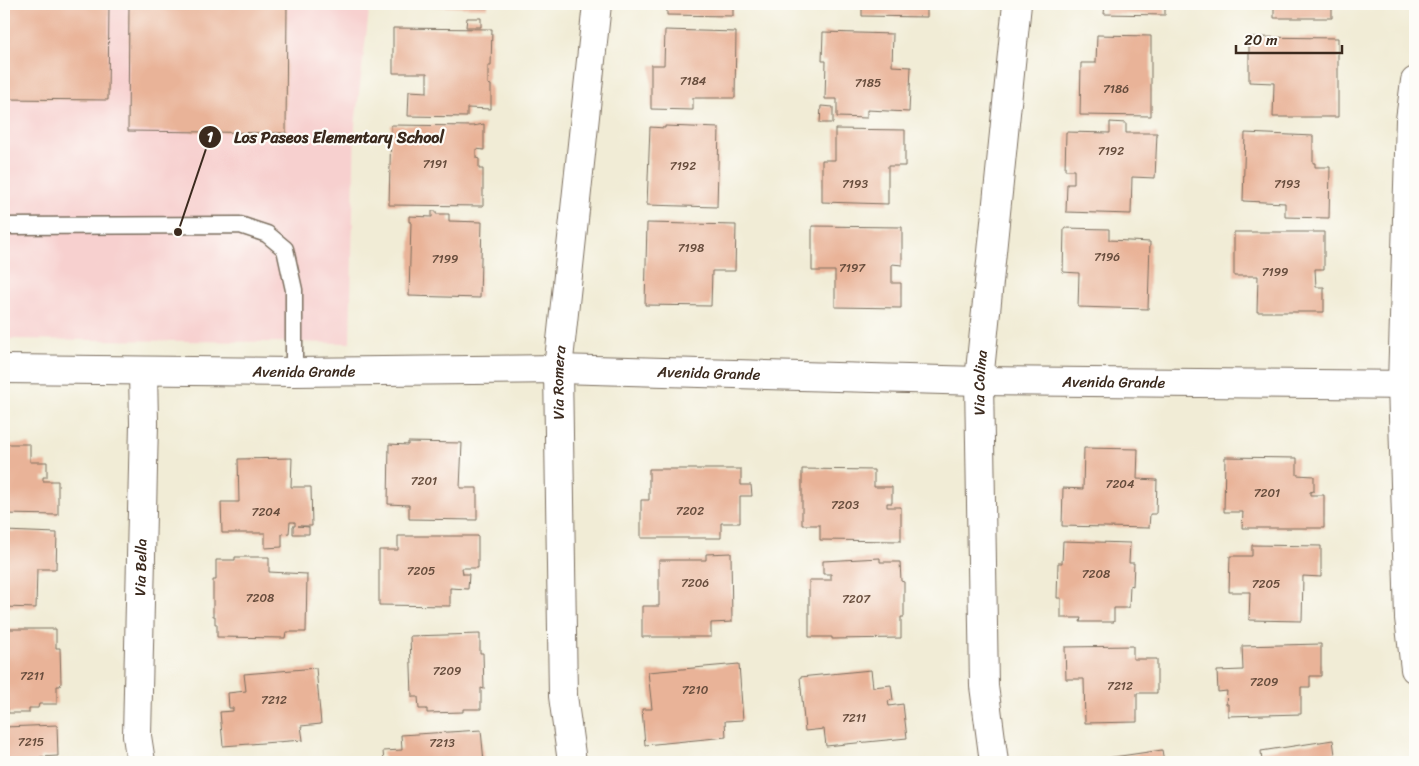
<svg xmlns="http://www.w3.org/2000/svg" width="1419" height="766" viewBox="0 0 1419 766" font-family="Sriracha,sans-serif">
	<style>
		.built { fill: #f7d0cf }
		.building { fill: #e9b398 }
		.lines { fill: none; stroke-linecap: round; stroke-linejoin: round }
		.lane-casing { stroke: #7b6e5e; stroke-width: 19 }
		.street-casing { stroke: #7b6e5e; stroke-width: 30 }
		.lane { stroke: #fff; stroke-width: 16 }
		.street { stroke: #fff; stroke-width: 28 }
		.labels { text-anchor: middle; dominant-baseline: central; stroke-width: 4.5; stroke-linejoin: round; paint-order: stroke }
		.number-label { font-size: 12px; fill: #664c3c }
		.street-label { font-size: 15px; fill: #3b2a1e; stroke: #fdfcf7 }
		.leader { fill: none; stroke: #3b2a1e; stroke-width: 2 }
		.callout-dot { fill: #3b2a1e; stroke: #fdfcf7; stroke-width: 2 }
		.mark-label { font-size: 15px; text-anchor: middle; font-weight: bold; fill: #fff }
		.callout-label { font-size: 16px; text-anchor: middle; font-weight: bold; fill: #3b2a1e; stroke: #fdfcf7; stroke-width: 4.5; stroke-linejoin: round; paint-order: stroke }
	</style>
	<rect width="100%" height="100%" fill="#fdfcf7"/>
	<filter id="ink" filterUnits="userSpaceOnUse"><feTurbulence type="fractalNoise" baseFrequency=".02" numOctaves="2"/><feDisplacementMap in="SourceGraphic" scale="10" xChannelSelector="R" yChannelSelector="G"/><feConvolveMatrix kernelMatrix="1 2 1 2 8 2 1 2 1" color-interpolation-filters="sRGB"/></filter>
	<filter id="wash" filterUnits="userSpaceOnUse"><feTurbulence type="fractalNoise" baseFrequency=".0096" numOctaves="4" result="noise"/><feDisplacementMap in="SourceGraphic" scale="20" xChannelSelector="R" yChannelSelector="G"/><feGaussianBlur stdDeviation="1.12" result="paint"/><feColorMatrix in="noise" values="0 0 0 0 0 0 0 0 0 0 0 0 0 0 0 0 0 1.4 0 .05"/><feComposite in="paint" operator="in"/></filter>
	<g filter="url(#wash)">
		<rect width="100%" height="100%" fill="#f1ecd6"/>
		<path class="built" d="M4,4h366l-15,121 -5,218 -346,-4z"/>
		<g id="blocks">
			<path class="building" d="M4,4h105l-1,96 -104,-1z
				M129,4h158l-1,129 -158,-2z
				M406,4h82v4l-82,-2z
				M667,4h66v12l-66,-1z
				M862,4h65v13l-65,-1z
				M1105,4h60v11l-61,-1z
				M1274,4h58v14h-58z
				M467,18h14v9h-15z
				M393,28l99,1 -1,37h-3v18l3,1v24l-24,-1v9l-59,-1 1,-25 18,1v-19h-34z
				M665,30l71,2 -1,66h-42v12l-42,-1v-44h13z
				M823,32l70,2 -1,32 19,1 -2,45 -42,-2v8l-30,-1v-18h-12l1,-38h-4z
				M1097,35l54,1v80l-71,-1 1,-52h15z
				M1249,37l89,1v79h-65l1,-34 -25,-1z
				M821,106l12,1v16h-13z
				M1110,122l16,1v10h31l-2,45 -23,-1 -1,37 -65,-2 1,-28h7v-14h-9l1,-38 44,1z
				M484,124v26l-8,-1v9l3,1v10h4v37l-94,-1 2,-80 82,1z
				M665,126l54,2 -2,79 -70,-2 3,-78 15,1z
				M835,129l70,1v36h-17v38l-66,-2v-42h13z
				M1245,133l68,3v27h2v4h15l-1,51 -44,-1v-14l-42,-2z
				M432,211h4v3h13v7l33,1 -2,76 -71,-2 2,-74h-2v-6l23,1z
				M647,223l89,2 -1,46h-23l-1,35 -66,-1z
				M812,226l90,1v38l-10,-1v19h9v25l-66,-1v-36h-23z
				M1064,228l45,1v11l41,2 -2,67 -70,-2 1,-34 -16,-1z
				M1234,232h90v37h-9l1,18h8v25h-67l1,-36h-24z
				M408,442l54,1 -2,45h17v32l-68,-1v-14l-21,-1 1,-60 19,1z
				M4,444h26v18h17v15h-4v4h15v34l-54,-1z
				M1084,448l54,1 -1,30 20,1 -1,34h-6l-1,14 -87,-2 1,-38 20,1z
				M1225,457l72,1v17l17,1v15l-4,1v3h14v33h-82l1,-16h-19z
				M292,458l-1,29h20l1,39h-14l11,1v7h-16v-8h2v-4h-5l-1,11 -7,1v13l-17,1v-15h-43l-1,-31h18l-1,-43z
				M649,469h92v16h10l1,11h-12v27h-19v15h-80v-38h8z
				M802,469l72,1v17h18v16h-5v4h14v34l-81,-1v-15h-18z
				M4,531l53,2 -1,36h-19l-1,39 -32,-1z
				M398,536h80v32h-16l1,6h6l-1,15 -18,-1v18l-71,-1v-55h19z
				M1063,541l67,2 -1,20h5l-1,23 -3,-1 -1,23h-15v14h-34l1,-4h-20v-20h-4l1,-35h4z
				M1252,545l69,1v31l-18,-1 -1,45 -53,-1 1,-28h-21l1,-36h22z
				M731,553l1,69 -21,1v14h-69v-31h17v-46h47v-6z
				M235,557h34v15l38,2 -1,58h-20l-1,6 -68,-1v-13h-2v-8h-2v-36h3v-20h19z
				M880,558v4h20l1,19 3,1v35h-3v21l-69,1v-2h-23v-57h22v-6h-8v-13z
				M4,629h52v19h4l1,35 -1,3h-3v18h-18l-1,4h-9v5h-21v-5h-4z
				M480,634v19h3l1,36 -3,-1v21h-18v3l-36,1v-4h-8l-1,-12h-6l-2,-61z
				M1321,644v32h-11v11h-9v27l-73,2v-12h-2l1,-13 -9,1 -1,-21 26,-1 -1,-24z
				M1133,646v13h24v34h-20v29l-52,1 -1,-44h-18l-1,-32z
				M739,664l4,56 -18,1 1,16 -81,8 -3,-36h10l-4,-37z
				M316,668l5,56 -20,2 2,14 -80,6 -3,-34 13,-1v-3h-4l-1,-15 18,-2 -2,-17z
				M871,670l2,17 18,-2 2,15 -5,1 1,5 14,-2 4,34 -81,8 -2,-17 -19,2 -5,-54z
				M57,725l1,31 -18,1v5h-36v-35z
				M481,730l3,32h-100l-1,-11 19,-1 -1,-15z
				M1333,740l3,22h-74l-1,-11z
				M1162,750l2,12h-78v-1z"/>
		</g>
	</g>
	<g filter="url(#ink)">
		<use href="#blocks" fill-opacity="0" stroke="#7b6e5e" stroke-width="1"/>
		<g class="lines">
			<g class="lane-casing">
				<path id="lane" d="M4,226l236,-1 27,9 18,15 9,41v82"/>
			</g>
			<g class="street-casing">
				<g id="street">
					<path d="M1415,81l-5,39 -8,264 7,234 6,51"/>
					<path id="s1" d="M4,369l290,3 264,-3 421,12 436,4"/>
					<path id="s2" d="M141,762l-4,-26 7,-313 -1,-52"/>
					<path id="s3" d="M572,762l-9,-66 -5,-327 39,-365"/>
					<path id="s4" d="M994,762l-10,-76 -5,-305 38,-377"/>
				</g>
			</g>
			<use href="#lane" class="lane"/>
			<use href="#street" class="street"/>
		</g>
	</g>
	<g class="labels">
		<g class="number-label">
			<text x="693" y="81">7184</text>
			<text x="868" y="83">7185</text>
			<text x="1116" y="89">7186</text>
			<text x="1111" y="151">7192</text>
			<text x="435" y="164">7191</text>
			<text x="683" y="166">7192</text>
			<text x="855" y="184">7193</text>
			<text x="1287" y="184">7193</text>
			<text x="691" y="248">7198</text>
			<text x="1107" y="257">7196</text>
			<text x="445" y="259">7199</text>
			<text x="852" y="268">7197</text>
			<text x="1275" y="272">7199</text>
			<text x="424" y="481">7201</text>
			<text x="1120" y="484">7204</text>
			<text x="1267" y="493">7201</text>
			<text x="845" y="505">7203</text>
			<text x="690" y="511">7202</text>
			<text x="266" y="512">7204</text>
			<text x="421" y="571">7205</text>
			<text x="1096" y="574">7208</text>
			<text x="695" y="583">7206</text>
			<text x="1266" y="584">7205</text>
			<text x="260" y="598">7208</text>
			<text x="856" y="599">7207</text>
			<text x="447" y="671">7209</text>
			<text x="32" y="676">7211</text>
			<text x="1264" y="682">7209</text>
			<text x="1120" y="686">7212</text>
			<text x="695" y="690">7210</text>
			<text x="274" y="700">7212</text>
			<text x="854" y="718">7211</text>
			<text x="31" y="742">7215</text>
			<text x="442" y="743">7213</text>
		</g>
		<g class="street-label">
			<text stroke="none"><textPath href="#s1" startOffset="300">Avenida Grande</textPath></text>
			<text stroke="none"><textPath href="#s1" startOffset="705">Avenida Grande</textPath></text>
			<text stroke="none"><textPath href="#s3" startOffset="380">Via Romera</textPath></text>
			<text stroke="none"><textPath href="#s1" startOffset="1110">Avenida Grande</textPath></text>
			<text stroke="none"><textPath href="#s4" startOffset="380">Via Colina</textPath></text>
			<text stroke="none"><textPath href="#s2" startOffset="195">Via Bella</textPath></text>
		</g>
	</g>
	<path class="leader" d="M178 232L210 137"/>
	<g class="callout-dot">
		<circle cx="178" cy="232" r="5"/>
		<circle cx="210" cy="137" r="12"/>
	</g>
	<g class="mark-label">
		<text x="210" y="142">1</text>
	</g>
	<g class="callout-label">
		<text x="339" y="143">Los Paseos Elementary School</text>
	</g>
	<rect width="1419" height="766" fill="none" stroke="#fdfcf7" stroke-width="20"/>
	<path d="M1236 45v8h106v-8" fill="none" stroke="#3b2a1e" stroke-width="2.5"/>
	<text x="1244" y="45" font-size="15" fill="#3b2a1e" stroke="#fdfcf7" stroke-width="4" paint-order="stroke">20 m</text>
</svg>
